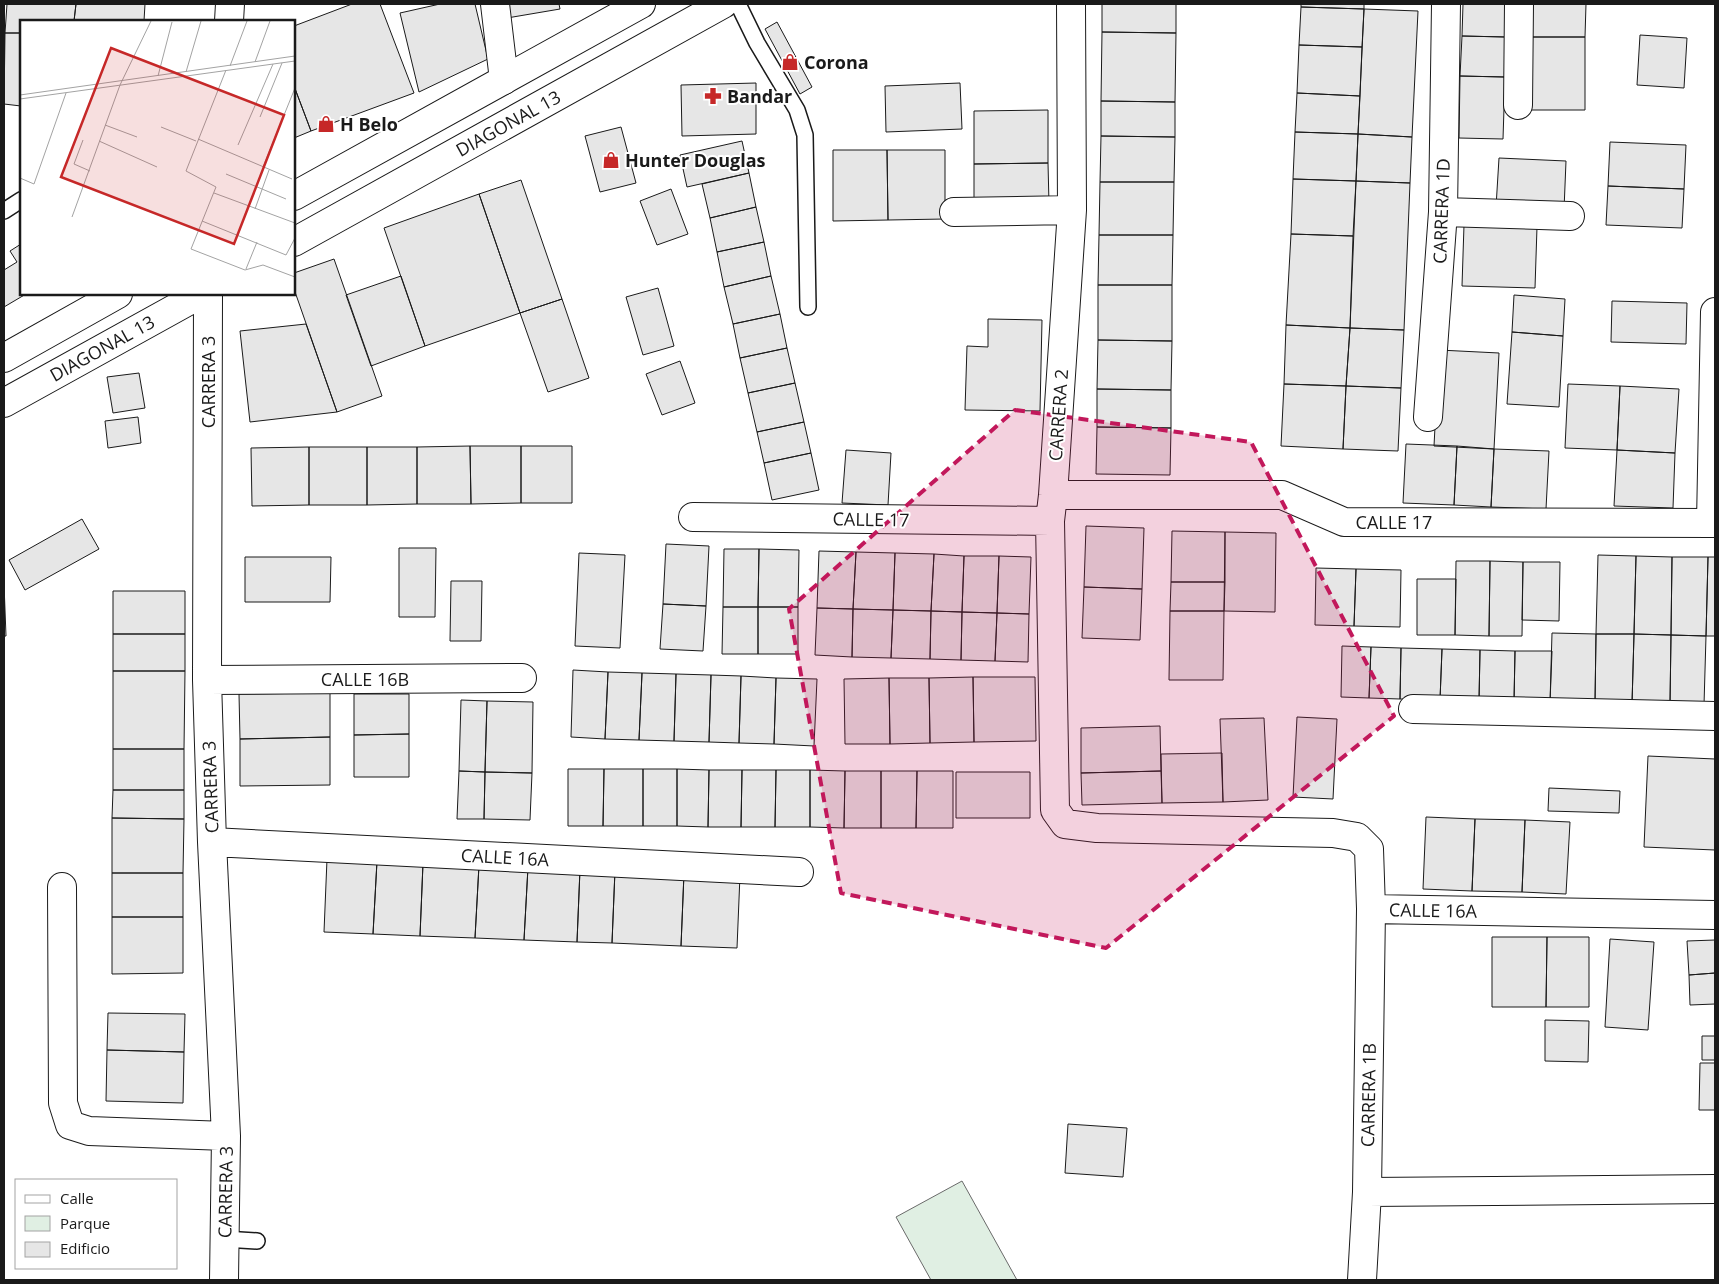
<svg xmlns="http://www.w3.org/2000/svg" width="1719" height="1284" viewBox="0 0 1719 1284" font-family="'Open Sans',sans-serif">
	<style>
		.green { fill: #e0efe3; stroke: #6a6a6a }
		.building { fill: #e6e6e6; stroke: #1a1a1a }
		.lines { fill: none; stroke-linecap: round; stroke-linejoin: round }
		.service-casing { stroke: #1a1a1a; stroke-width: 18 }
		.minor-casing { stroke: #1a1a1a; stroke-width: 30 }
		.secondary-casing { stroke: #1a1a1a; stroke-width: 30 }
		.service { stroke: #fff; stroke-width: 15 }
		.minor { stroke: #fff; stroke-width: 28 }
		.secondary { stroke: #fff; stroke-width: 28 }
		.marked { fill: #c2185b; fill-opacity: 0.2; stroke: #c2185b; stroke-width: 4; stroke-dasharray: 10 6; stroke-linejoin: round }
		.labels { text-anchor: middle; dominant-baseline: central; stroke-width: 4; stroke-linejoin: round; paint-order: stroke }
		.poi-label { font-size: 18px; font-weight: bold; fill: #1a1a1a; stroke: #fff; text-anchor: start }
		.street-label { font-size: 18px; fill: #1a1a1a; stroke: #fff }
		.inset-road { fill: none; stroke: #a3a3a3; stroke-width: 1 }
		.view { fill: #c62828; fill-opacity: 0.15; stroke: #c62828; stroke-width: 2.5 }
		.inset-edge { fill: none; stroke: #1a1a1a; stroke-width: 2.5 }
	</style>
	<rect width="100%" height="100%" fill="#fff"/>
	<path class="green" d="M962,1181l55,99h-86l-35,-63z"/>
	<path class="building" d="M7,4h69l-2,17h-53v12h-16z
		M76,4h69l-1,17h-70z
		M352,4h28l34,89 -103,38 -17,-45v-60z
		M440,4h35l13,55 -69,33 -19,-79z
		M504,4h55l1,5 -53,9z
		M1102,4h74v29l-74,-1z
		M1301,4h63v5l-63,-2z
		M1463,4h44l-1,33 -44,-1z
		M1525,4h61l-1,33h-60z
		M1301,7l63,2 -2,38 -63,-2z
		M1364,9l54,2 -6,126 -54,-3z
		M777,22l35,65 -12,7 -35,-65z
		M1102,32l74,1 -1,69 -74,-1z
		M5,33h16v73l-17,-2z
		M1640,35l47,3 -3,50 -47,-3z
		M1462,36l44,1 -1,40 -45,-1z
		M1525,37h60v73h-61z
		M1299,45l63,2 -2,49 -63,-3z
		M1460,76l45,1 -2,62 -44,-1z
		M756,83v51l-74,2 -1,-51z
		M960,83l2,46 -76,3 -1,-46z
		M294,86l17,45 -17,7z
		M1297,93l63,3 -2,38 -63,-2z
		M1101,101l74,1v35l-74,-1z
		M1048,110v53l-74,1v-53z
		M621,127l15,56 -36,9 -15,-56z
		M1295,132l63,2 -2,47 -63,-2z
		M1358,134l54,3 -2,46 -54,-2z
		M1101,136l74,1 -1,45h-74z
		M742,141l7,32 -62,14 -7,-32z
		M1610,142l76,3 -2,44 -76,-3z
		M833,150h54l1,70 -55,1z
		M887,150h58v69l-57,1z
		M1499,158l67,3 -2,49 -68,-3z
		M1048,163l1,41 -75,1v-41z
		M749,173l7,34 -46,11 -8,-34z
		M1293,179l63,2 -3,55 -62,-2z
		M521,180l41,119 -42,14 -41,-119z
		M1356,181l54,2 -6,147 -54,-2z
		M1100,182h74l-1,53h-74z
		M1608,186l76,3 -2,39 -76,-3z
		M671,189l17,45 -31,11 -17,-44z
		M479,194l41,119 -95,33 -41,-118z
		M756,207l8,35 -47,10 -7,-34z
		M1464,225l73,2 -2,61 -73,-2z
		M1291,234l62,2 -3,92 -64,-3z
		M1099,235h74l-1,50h-74z
		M764,242l7,34 -47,11 -7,-35z
		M21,244v50h5l-22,13v-37l13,-8 -7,-11z
		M334,259l48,137 -45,16 -43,-123v-16z
		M401,276l24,70 -54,20 -25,-71z
		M771,276l9,38 -47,10 -9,-37z
		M1098,285h74v56l-74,-1z
		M658,288l16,58 -31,9 -17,-58z
		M1514,295l51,4 -2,37 -51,-4z
		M562,299l27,79 -41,14 -28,-79z
		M1612,301l75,2 -1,41 -75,-2z
		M780,314l7,34 -47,10 -7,-34z
		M988,319l54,1 -2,91 -75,-1 2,-64 21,1z
		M306,324l31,88 -87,10 -10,-91z
		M1286,325l64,3 -4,58 -62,-2z
		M1350,328l54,2 -3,58 -55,-2z
		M1512,332l51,4 -4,71 -52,-3z
		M1098,340l74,1 -1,49 -74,-1z
		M787,348l8,35 -47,10 -8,-35z
		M1439,350l60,3 -5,96 -60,-3z
		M680,361l15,42 -33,12 -16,-41z
		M139,373l6,35 -32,5 -6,-36z
		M795,383l9,39 -47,10 -9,-39z
		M1284,384l62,2 -3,63 -62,-3z
		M1568,384l52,2 -3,64 -52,-2z
		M1346,386l55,2 -3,63 -55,-2z
		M1620,386l59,3 -4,64 -58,-3z
		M1097,389l74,1v38l-74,-1z
		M138,417l3,26 -33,5 -3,-27z
		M804,422l7,31 -47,10 -7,-31z
		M1097,427l74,1 -1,47 -74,-1z
		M1406,444l51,2 -3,59 -51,-2z
		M470,446h51v57l-50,1z
		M470,446l1,58h-54v-57z
		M521,446h51v57h-51z
		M1457,446l37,3 -3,58 -37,-2z
		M309,447h58v58h-58z
		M309,447v58l-57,1 -1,-58z
		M367,447h50v57l-50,1z
		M1494,449l55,2 -3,58 -55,-2z
		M846,450l45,3 -3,52 -46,-2z
		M1617,450l58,3 -2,55 -59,-2z
		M811,453l8,37 -47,10 -8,-37z
		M82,519l17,30 -74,41 -16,-30z
		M1086,526l58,2 -2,61 -58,-2z
		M1172,531l53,1v50h-54z
		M1225,532l51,1 -1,79 -51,-1z
		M666,544l43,2 -3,60 -43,-2z
		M399,548h37l-1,69h-36z
		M724,549h35l-1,58h-35z
		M759,549l40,1 -1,57h-40z
		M819,551l37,1 -3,57 -36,-1z
		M856,552l39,1 -2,57 -40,-1z
		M579,553l46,2 -5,93 -45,-2z
		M895,553l39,1 -3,57 -38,-1z
		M934,554l30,2 -2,56 -31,-1z
		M1598,555l38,1 -2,78h-38z
		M964,556h35l-2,57 -35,-1z
		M999,556l32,1 -2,57 -32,-1z
		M1636,556l36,1 -1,78 -37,-1z
		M245,557h86l-1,45h-85z
		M1672,557h36l-2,79 -35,-1z
		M1708,557h7v79h-9z
		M1456,561h34l-1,75 -34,-1z
		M1490,561l33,1 -1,74h-33z
		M1523,562h37l-1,59 -37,-1z
		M1316,568l40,1 -2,57 -39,-1z
		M1356,569l45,1 -1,57 -46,-1z
		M1417,579h39l-1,56h-38z
		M451,581h31l-1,60h-31z
		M1171,582h54l-1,29h-54z
		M4,584l2,52h-2z
		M1084,587l58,2 -2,51 -58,-2z
		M113,591h72v43h-72z
		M663,604l43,2 -3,45 -43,-2z
		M723,607h35v47h-36z
		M758,607h40v47h-40z
		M817,608l36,1 -1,48 -37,-2z
		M853,609l40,1 -2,48 -39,-1z
		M893,610l38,1 -1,48 -39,-1z
		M931,611l31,1 -1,48 -31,-1z
		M1170,611h54l-1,69h-54z
		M962,612l35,1 -2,48 -34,-1z
		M997,613l32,1 -1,48 -33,-1z
		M1552,633l44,1 -1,69h-45z
		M113,634h72v37h-72z
		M1596,634h38l-2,70 -37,-1z
		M1634,634l37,1 -1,69h-38z
		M1671,635l35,1 -2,69 -34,-1z
		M1342,646l29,1 -2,51 -28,-1z
		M1371,647l30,1 -1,51 -31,-1z
		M1401,648l41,1 -2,51 -40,-1z
		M1442,649l38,1 -1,51 -39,-1z
		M1480,650l35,1 -1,51 -35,-1z
		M1515,651h37l-2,52 -36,-1z
		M573,670l35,2 -3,67 -34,-2z
		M113,671h72l-1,78h-71z
		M608,672l34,1 -3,67 -34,-1z
		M642,673l34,1 -2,67 -35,-1z
		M676,674l35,1 -2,67 -35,-1z
		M711,675l30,1 -2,67 -30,-1z
		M741,676l35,2 -2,66 -35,-1z
		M973,677h62l1,64 -62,1z
		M973,677l1,65 -44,1 -1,-65z
		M776,678l41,1 -3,67 -40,-2z
		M889,678h40l1,65 -40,1z
		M889,678l1,66h-45l-1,-65z
		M330,693v44l-90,2 -1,-45z
		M354,694h55v40l-55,1z
		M461,700l26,1 -2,71 -26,-1z
		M487,701l46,1 -1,71 -47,-1z
		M1297,717l40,2 -4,80 -40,-2z
		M1264,718l4,82 -45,2 -3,-83z
		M1160,726l1,45 -80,2v-45z
		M409,734v43h-55v-42z
		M330,737v48l-90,1v-47z
		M113,749h71v41h-71z
		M1222,753l1,49 -61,1 -1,-49z
		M1648,756l67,3v91l-71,-3z
		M568,769h36l-1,57h-35z
		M604,769h39v57h-40z
		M643,769h34v57h-34z
		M677,769l32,1 -1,57 -31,-1z
		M709,770h33l-1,57h-33z
		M742,770h34l-1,57h-34z
		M776,770h34v57h-35z
		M810,770l35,1 -1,57 -34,-1z
		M459,771l26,1 -1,47h-27z
		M845,771h36v57h-37z
		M881,771h36l-1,57h-35z
		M917,771h36v57h-37z
		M1161,771l1,32 -80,2 -1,-32z
		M485,772l47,1 -2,47 -46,-1z
		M956,772h74v46h-74z
		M1549,788l71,3 -1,22 -71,-2z
		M113,790h71v29l-72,-1z
		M1426,817l49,2 -3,72 -49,-2z
		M112,818l72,1 -1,54h-71z
		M1475,819l50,1 -3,72 -50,-1z
		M1525,820l45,2 -4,72 -44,-2z
		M327,859l50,2 -4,73 -49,-2z
		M377,861l46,2 -3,73 -47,-2z
		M423,863l56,2 -4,73 -55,-2z
		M479,865l49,2 -4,73 -49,-2z
		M528,867l52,2 -3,73 -53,-2z
		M580,869l35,1 -3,73 -35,-1z
		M615,870l69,3 -3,73 -69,-3z
		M112,873h71v44h-71z
		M684,873l56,2 -3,73 -56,-2z
		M112,917h71v56l-71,1z
		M1492,937h55l-1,70h-54z
		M1547,937h42v70h-43z
		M1610,939l44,3 -6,88 -43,-3z
		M1715,940v33l-26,2 -2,-34z
		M1715,973v31l-25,1 -1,-30z
		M108,1013l77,1 -1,38 -77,-2z
		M1545,1020l44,1 -1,41 -43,-1z
		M1702,1036h13v24h-13z
		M107,1050l77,2 -1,51 -77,-2z
		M1700,1063h15v47h-16z
		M1068,1124l59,4 -4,49 -58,-4z"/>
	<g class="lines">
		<g class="service-casing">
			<path id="service" d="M738,4l19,39 40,67 8,25 3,172
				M4,211l17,-11
				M224,1239l33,2"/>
		</g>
		<g class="minor-casing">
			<path id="minor" d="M495,4l9,76
				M1071,4l1,206 -19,285 -3,26 5,289 10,14 32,4 236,5 24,4 12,12 2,60 -4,283 -5,88
				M229,21l1,-17
				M1518,105l1,-101
				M954,212l118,-2
				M1443,212l127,4
				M208,294l-1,386 5,162 14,294 -2,144
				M1428,417l15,-205 3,-208
				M1053,495h229l62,27 371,1
				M693,517l357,4
				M1711,523l4,-211
				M207,680l315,-2
				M1413,709l302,7
				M212,842l587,30
				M62,887l1,216 7,22 19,6 137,5
				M1371,909l344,6
				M1367,1192l348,-3"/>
		</g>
		<g class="secondary-casing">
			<path id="secondary" d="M294,196l347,-192
				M294,242l429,-238
				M4,358l114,-64
				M4,403l197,-109"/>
		</g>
		<use href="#service" class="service"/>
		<use href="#minor" class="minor"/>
		<use href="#secondary" class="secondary"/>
	</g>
	<path class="marked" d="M1015,410l236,32 143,274 -288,232 -265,-55 -52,-284z"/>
	<defs>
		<g id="shop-bare" transform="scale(1.35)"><path d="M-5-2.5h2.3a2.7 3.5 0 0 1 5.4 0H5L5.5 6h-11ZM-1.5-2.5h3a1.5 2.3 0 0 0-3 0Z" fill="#c62828" stroke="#fff" stroke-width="2.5" paint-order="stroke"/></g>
		<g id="pharmacy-bare" transform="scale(1.35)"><path d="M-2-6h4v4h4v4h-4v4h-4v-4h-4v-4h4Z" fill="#c62828" stroke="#fff" stroke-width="2.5" paint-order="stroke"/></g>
	</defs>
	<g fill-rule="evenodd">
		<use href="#shop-bare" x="790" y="62"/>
		<use href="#pharmacy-bare" x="713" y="96"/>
		<use href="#shop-bare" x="326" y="124"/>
		<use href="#shop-bare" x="611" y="160"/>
	</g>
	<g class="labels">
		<g class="poi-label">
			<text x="804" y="62">Corona</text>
			<text x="727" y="96">Bandar</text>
			<text x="340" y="124">H Belo</text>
			<text x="625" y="160">Hunter Douglas</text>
		</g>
		<g class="street-label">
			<text transform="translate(508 123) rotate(-29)">DIAGONAL 13</text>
			<text transform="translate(1441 211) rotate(-88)">CARRERA 1D</text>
			<text transform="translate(102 348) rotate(-29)">DIAGONAL 13</text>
			<text transform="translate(208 382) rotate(-90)">CARRERA 3</text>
			<text transform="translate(1058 415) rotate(-86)">CARRERA 2</text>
			<text transform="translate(871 519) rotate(1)">CALLE 17</text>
			<text x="1394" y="522">CALLE 17</text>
			<text x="365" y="679">CALLE 16B</text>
			<text transform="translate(210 787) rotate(-92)">CARRERA 3</text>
			<text transform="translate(505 857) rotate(3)">CALLE 16A</text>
			<text transform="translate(1433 910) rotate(1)">CALLE 16A</text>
			<text transform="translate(1368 1095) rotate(-89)">CARRERA 1B</text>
			<text transform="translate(225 1192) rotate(-89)">CARRERA 3</text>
		</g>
	</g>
	<g transform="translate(20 20)">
		<rect width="275" height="275" fill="#fff"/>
		<path class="inset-road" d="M235,42l15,-41M210,46l17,-45M206,50l-40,101 30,16 -25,62 54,21 18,-5 32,12M166,52l15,-51M138,56l14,-54M0,75l275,-39M0,79l275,-38M240,97l22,-54M85,105l32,12M141,107l35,14M178,119l94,40M63,120l-9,24 16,7M79,121l58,26M218,125l35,-81M243,147l32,-79M206,154l60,25M0,158l14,6 32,-91M194,173l81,30M235,189l14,-39M52,197l48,-132 31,-64M182,201l84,34 9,-17M226,249l11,-27"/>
		<path class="view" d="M91,28l173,67 -50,129 -173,-67z"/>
		<rect width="275" height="275" class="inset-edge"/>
	</g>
	<rect width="1719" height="1284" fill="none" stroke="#1a1a1a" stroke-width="10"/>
	<rect x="15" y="1179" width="162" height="90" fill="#ffffff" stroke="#a3a3a3"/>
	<rect x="25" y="1195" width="25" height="8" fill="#ffffff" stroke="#a3a3a3"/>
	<text x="60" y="1204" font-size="15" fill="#1a1a1a">Calle</text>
	<rect x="25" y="1216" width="25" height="15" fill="#e0efe3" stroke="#a3a3a3"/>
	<text x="60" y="1229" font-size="15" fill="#1a1a1a">Parque</text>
	<rect x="25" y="1242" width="25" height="15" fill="#e6e6e6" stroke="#a3a3a3"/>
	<text x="60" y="1254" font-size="15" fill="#1a1a1a">Edificio</text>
</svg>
